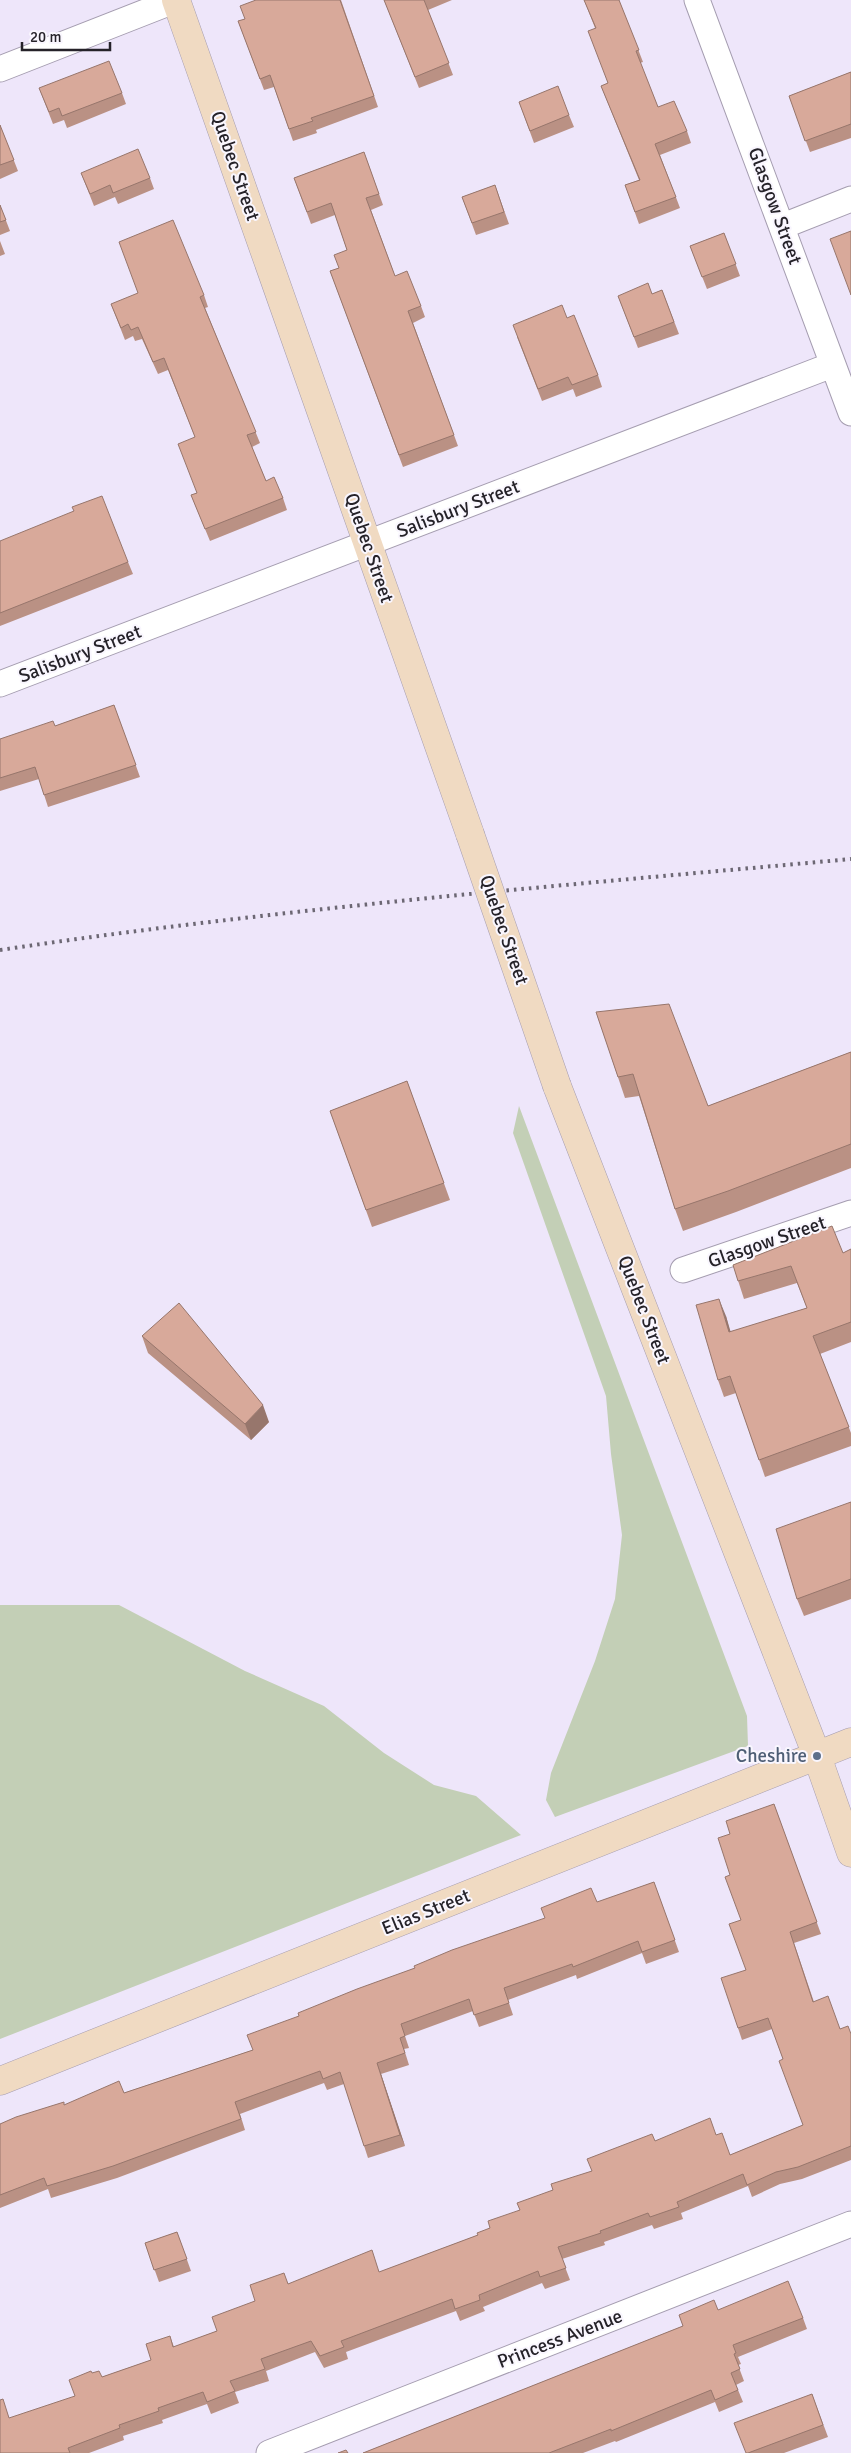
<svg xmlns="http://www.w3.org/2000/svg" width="851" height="2453" viewBox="0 0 851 2453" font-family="Signika,sans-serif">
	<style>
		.green { fill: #c3cfb6 }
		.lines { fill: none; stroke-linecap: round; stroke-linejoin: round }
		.street-casing { stroke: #a59db0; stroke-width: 27 }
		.secondary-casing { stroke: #a59db0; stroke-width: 29 }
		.street { stroke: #fff; stroke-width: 25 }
		.secondary { stroke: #f0dac2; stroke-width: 28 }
		.rail { stroke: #6c6773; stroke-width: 4; stroke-dasharray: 2.5 5; stroke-linecap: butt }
		.secondary-bridge-casing { stroke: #a59db0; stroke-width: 29; stroke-linecap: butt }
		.secondary-bridge { stroke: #f0dac2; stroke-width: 28 }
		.wall { fill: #ba9184 }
		.shaded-wall { fill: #97766c }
		.building { fill: #d8a99a; stroke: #97766c }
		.service-dot { fill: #5c6f8a; stroke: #f9f6fe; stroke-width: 2 }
		.labels { text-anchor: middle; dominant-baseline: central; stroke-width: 4; stroke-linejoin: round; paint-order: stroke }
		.street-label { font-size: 19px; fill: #252229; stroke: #f9f6fe }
		.service-label { font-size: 19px; fill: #4e5e75; stroke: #f9f6fe; text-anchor: end }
	</style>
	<rect width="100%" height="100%" fill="#eee6fa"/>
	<path class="green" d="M519,1106l228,610 1,30 -193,71 -9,-17 5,-27 44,-112 20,-62 7,-64 -11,-81 -5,-58 -93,-263z
		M0,1605h119l126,66 79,35 60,47 50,32 42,11 45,39 -521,204z"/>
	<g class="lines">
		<g class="street-casing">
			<path id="street" d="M697,0l154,413
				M0,69l176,-69
				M783,226l68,-27
				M0,684l832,-319
				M683,1270l168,-57
				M269,2453l582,-229"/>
		</g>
		<g class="secondary-casing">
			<path id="secondary" d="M176,0l294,834
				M557,1086l260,670 34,97
				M0,2081l851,-339"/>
		</g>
		<use href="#street" class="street"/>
		<use href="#secondary" class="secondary"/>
		<path class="rail" d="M0,950c282,-42 567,-65 851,-91"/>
		<g class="secondary-bridge-casing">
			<path id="secondary-bridge" d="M470,834l87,252"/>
		</g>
		<use href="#secondary-bridge" class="secondary-bridge"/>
	</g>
	<path class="wall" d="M341,0l37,107 -62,23 1,3 -24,8 -19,-54 -10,3 -26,-69z
		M384,0h68l-24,10 25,65 -34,13z
		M584,0h35l24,62 -3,1 18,44 29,24 4,12 -31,12 20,53 -41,16 -14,-39 14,-5 -38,-94 7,-3 -13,-55z
		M851,72v66l-41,14 -21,-56z
		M39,88l83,5 4,11 -59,24 -3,-8 -11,4z
		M519,102l50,13 5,12 -40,16z
		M0,125l18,46 -18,8z
		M364,152l19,53 -12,5 24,66 26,30 4,11 -12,6 45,123 -55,21 -73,-196 9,-3 8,-18 -12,-35 -24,9 -17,-46z
		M81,173l69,5 4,11 -36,15 -3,-7 -21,9z
		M495,185l14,39 -33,11 -14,-38z
		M0,205l10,26 -10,4z
		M724,233l16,43 -33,13 -17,-43z
		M0,241l5,13 -5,2z
		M662,290l17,44 -41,14 -20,-52 34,-2z
		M204,295l4,12 -3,1 55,135 -8,4 14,34 17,17 4,12 -77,31 -19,-46 6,-2 -2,-56 -27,-67 -10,4 -16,-35 -7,2 -2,-5 -8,4 -14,-36z
		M567,318l31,57 4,12 -26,10 -3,-8 -31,12 -25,-64z
		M0,541l128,21 5,12 -133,52z
		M114,705l26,72 -92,30 -9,-28 -39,12v-52l55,-13z
		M596,1012l112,94 143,-54v116l-115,44 -53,19 -8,-22 -36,-113 -14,2z
		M407,1081l43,119 -78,27 -42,-116z
		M851,1249v93l-31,12 31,79v13l-86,31 -29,-84 -12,4 -6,-17 8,-64 4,16 77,-24 -10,-25 -53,16 -11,-34 110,-12z
		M142,1336l127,86 -18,18 -103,-87z
		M851,1502v97l-47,17 -7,-17z
		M774,1804l47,130 -27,9 20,59 26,27 11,5v126l-49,19 -22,5 -28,13 -4,-11 -67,27 2,6 -29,10 -2,-4 -48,17 1,3 -43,14 8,21 -25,9 -3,-6 -59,24 2,4 -25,10 -4,-10 -110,41 2,7 -24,9 -9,-16 -49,19 3,10 -34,11 4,11 -28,11 -4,-10 -45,16 1,3 -40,13 1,4 -35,13h-89l75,-57 17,-23 10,4 49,-17 19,-24 4,11 43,-16 38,-30 33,-17 92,-12 98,-37 42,-25 33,-20 102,-49 61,-6 14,20 73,-30 -20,-66 -11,-30 -30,11 -4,-12 8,-58 -5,-50 -11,-45v-41z
		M654,1882l25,70 -33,12 -4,-11 -65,26 -1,-4 -68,25 5,15 -34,12 -6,-16 -68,25 4,12 -5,1 5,16 -28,9 24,72 -37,12 -24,-74 -17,6 -3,-7 -84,31 5,16 -128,48 -66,20 -3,-9 -48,19v-84l65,-19 59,-12 129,-43 46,-34 116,-48z
		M177,2232l14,39 -32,11 -14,-39z
		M718,2310l85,8 4,11 -69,28 3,7 -3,1 6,16 -8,4 7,17 -24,10 -4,-10 -99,40 -1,-1 -32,12h-220l320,-127 -4,-11z
		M812,2394l16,43 -44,16h-38z"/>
	<path class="shaded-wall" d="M719,1299l7,17 10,34 -7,-18z
		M263,1405l6,17 -18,18 -6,-16z
		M377,2063l4,11 24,72 -5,-11z"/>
	<path class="building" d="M256,0h84l34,96 -63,22 2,3 -24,8 -19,-54 -10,4 -22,-58 7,-2 -5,-13z
		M384,0h40l25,63 -34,14z
		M584,0h35l20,50 -3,1 22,56 16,-6 13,30 -32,13 21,53 -41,15 -10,-27 15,-5 -39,-94 7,-3 -20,-52 8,-3z
		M109,61l13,32 -60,23 -3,-8 -10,4 -10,-24z
		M851,72v52l-46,17 -16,-45z
		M558,86l11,29 -39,16 -11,-29z
		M0,125l14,35 -14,5z
		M138,149l12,29 -37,15 -3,-8 -20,9 -9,-21z
		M364,152l15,42 -13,4 29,78 12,-5 14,35 -13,5 46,124 -55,20 -69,-184 9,-3 -5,-13 13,-5 -16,-47 -24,9 -13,-34z
		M495,185l9,27 -32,11 -10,-26z
		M0,205l6,15 -6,2z
		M173,220l31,75 -4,2 56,135 -9,3 19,46 8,-4 9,21 -78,31 -14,-34 6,-2 -19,-49 17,-7 -31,-79 -11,4 -15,-35 -7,3 -3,-6 -7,4 -10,-24 27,-11 -19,-51z
		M851,231v64l-21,-56z
		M724,233l12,31 -34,13 -12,-31z
		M648,283l4,11 10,-4 12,32 -40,15 -16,-41z
		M562,305l5,13 7,-3 24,60 -26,10 -4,-8 -30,12 -25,-64z
		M102,496l26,66 -128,51v-72l74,-30 -2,-4z
		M114,705l22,60 -92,30 -9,-28 -35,11v-39l53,-18 2,5z
		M669,1004l39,102 143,-54v92l-123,47 -53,18 -42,-135 -15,3 -22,-65z
		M407,1081l37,102 -78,27 -36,-99z
		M832,1226l11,27 8,-4v73l-38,14 36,91 -90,33 -29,-84 -12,4 -22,-75 23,-6 10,33 78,-24 -16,-42 -53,15 -5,-16z
		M179,1303l84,102 -18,19 -103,-88z
		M851,1502v77l-54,20 -21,-70z
		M774,1804l43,118 -27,10 23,70 15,-6 12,33 8,-3 3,8v112l-53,21 -22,5 -29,13 -4,-11 -66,28 2,5 -29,10 -2,-4 -48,18 1,2 -43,14 8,21 -26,9 -2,-6 -59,24 1,5 -25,9 -3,-10 -111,42 3,6 -24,9 -9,-15 -50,18 4,10 -35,12 5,10 -28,11 -4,-10 -45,16 1,3 -40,14 1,3 -52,20 2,5h-70v-53l3,-1 6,19 66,-22 -6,-16 22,-9 1,2 7,-2 3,6 49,-17 -5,-16 24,-8 3,11 44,-16 -5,-14 43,-16 -5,-16 34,-12 4,11 84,-34 7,22 99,-37 -1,-2 13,-5 -2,-7 32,-11 -3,-7 36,-13 -2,-6 41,-13 -5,-12 65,-25 3,7 55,-23 6,17 6,-2 8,22 73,-30 -24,-64 4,-2 -15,-41 -30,10 -17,-50 25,-8 -17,-46 12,-4 -16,-43 5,-2 -12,-37 12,-4 -4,-13z
		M654,1882l21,58 -33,12 -4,-11 -65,26 -1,-3 -68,24 5,15 -35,12 -5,-16 -68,25 4,12 -5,2 5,15 -28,10 23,72 -36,11 -24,-74 -17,7 -3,-8 -85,31 6,17 -128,47 -66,20 -3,-8 -44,17v-71l16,-7 48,-15v3l55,-24 5,12 129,-43 -6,-15 52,-19 -1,-3 59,-24 58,-21 -1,-2 38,-16 93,-32 -4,-10 50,-20 6,14z
		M177,2232l10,27 -33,11 -9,-27z
		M788,2281l15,37 -70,27 3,8 -2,1 6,15 -9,4 7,17 -23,10 -4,-10 -100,41v-2l-62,24h-186l320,-127 -4,-11 35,-15 4,10z
		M812,2394l11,31 -75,28h-2l-12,-30z
		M346,2450l2,3h-10z"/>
	<circle class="service-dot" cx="817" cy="1756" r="5"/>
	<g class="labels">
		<g class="street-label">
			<text transform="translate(235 166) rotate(71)">Quebec Street</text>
			<text transform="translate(775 206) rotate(70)">Glasgow Street</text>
			<text transform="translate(458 509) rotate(-21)">Salisbury Street</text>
			<text transform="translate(369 548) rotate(71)">Quebec Street</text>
			<text transform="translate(80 654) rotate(-21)">Salisbury Street</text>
			<text transform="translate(504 930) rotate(71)">Quebec Street</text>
			<text transform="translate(767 1242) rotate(-19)">Glasgow Street</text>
			<text transform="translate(644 1310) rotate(69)">Quebec Street</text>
			<text transform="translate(426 1912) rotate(-22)">Elias Street</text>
			<text transform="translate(560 2339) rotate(-21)">Princess Avenue</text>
		</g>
		<g class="service-label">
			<text x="807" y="1756">Cheshire</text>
		</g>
	</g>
	<path d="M22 42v8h88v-8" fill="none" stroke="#252229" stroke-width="2.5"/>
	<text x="30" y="42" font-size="15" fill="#252229" stroke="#f9f6fe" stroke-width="4" paint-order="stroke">20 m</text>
</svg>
